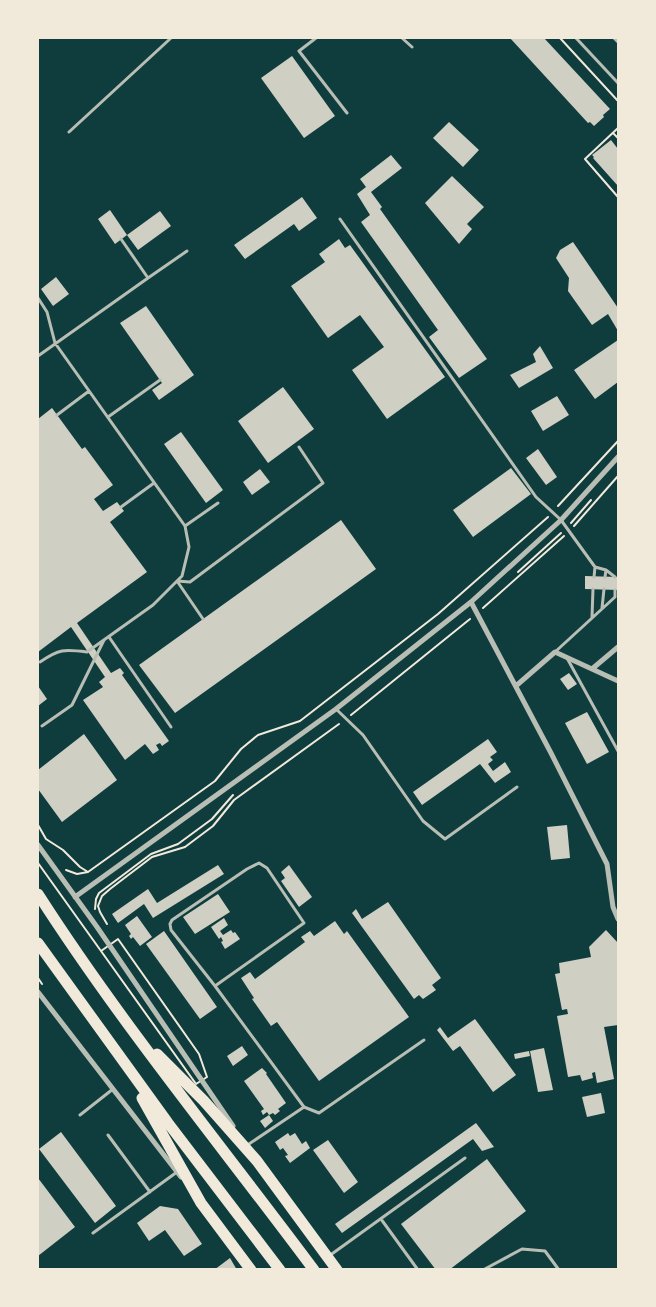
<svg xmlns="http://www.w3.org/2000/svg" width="656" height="1307" viewBox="0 0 656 1307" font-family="Commissioner,sans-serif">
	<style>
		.building { fill: #cfcfc3 }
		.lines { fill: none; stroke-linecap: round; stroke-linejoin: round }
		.path { stroke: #f1e9da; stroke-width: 2 }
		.service { stroke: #b8beb3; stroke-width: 3 }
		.minor { stroke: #b8beb3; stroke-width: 5 }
		.primary { stroke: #f1e9da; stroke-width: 11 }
	</style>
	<rect width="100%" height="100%" fill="#0f3d3e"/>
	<path class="building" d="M510,38h34l66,71 -7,6 1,2 -10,9 -4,-4 -2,1z
		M292,56l43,60 -31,22 -43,-60z
		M449,122l30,28 -16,17 -30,-29z
		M611,140l7,9v37l-25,-28 1,-1 -2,-2z
		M391,155l11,13 -31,24 11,15 -2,2 107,150 -28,19 -30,-41 9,-7 -77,-108 9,-7 -13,-21 9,-7 -6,-8z
		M452,176l32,31 -17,17 5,5 -13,15 -34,-41z
		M302,197l15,21 -18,13 -5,-7 -49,35 -11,-14z
		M110,210l17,25 -12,9 -17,-25z
		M160,211l11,15 -33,24 -11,-15z
		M339,239l6,9 5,-3 95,132 -58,42 -35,-49 32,-23 -24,-32 -32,23 -37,-52 34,-24 -6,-8z
		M573,242l45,66v23l-10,-17 -16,11 -24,-34 1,-13 -13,-20 4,-8z
		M56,277l13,17 -16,12 -12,-17z
		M146,306l48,69 -35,25 -7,-10 10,-7 -42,-60z
		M618,340v42l-23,17 -21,-29z
		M540,346l13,22 -34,20 -9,-13 26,-13 -3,-8z
		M283,387l31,42 -46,34 -30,-42z
		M557,396l12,19 -26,16 -12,-20z
		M52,408l30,41 3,-2 28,38 -19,14 9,12 14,-9 7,9 -14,11 37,50 -70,51 34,50 9,-5 4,5 -2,2 47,66 -7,5 -2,-3 -4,2 3,5 -6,4 -8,-10 -20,16 -42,-60 20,-13 -4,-5 6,-5 -34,-50 -33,25v-233z
		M181,432l42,58 -17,13 -42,-59z
		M538,449l19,28 -11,8 -20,-27z
		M511,468l20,26 -58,43 -20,-27z
		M260,469l10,13 -18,13 -9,-13z
		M341,520l35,49 -201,144 -36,-48z
		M585,576l33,1v13l-33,-1z
		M569,673l8,11 -9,6 -8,-11z
		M38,686l9,13 -9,7z
		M587,712l22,40 -22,12 -22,-41z
		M84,734l33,46 -55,42 -24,-33v-19z
		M488,739l9,13 -7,5 3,3 -5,4 5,7 12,-9 6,10 -16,11 -15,-19 -58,41 -9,-13z
		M567,825l3,33 -19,2 -4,-33z
		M218,865l6,9 -71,44 -9,-14 -26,19 -6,-9 36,-25 9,14z
		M289,865l23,32 -13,10 -18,-26 4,-3 -4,-6z
		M218,894l12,18 -35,22 -12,-17z
		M388,902l53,76 -9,7 4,5 -13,9 -4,-4 -5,4 -62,-86 4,-4 6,10z
		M137,916l15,21 -12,9 -7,-9 -2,2 -2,-3 2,-2 -6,-9z
		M224,918l4,7 -8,6 3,4 8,-5 2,3 2,-1 5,7 -15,10 -4,-7 2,-1 -2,-4 -2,2 -8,-12z
		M335,921l9,13 3,-3 62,86 -90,64 -42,-59 -6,4 -19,-27 2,-1 -13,-20 9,-6 5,7 50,-37 -4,-5 9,-6 4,5z
		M606,930l12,13v82l-14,2 10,52 -17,4 -2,-11 -3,1 1,5 -11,3 -2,-6 -12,2 -11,-61 11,-2 -1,-5 -5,1 -7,-36 5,-1 -1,-10 32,-6 -2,-10z
		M164,931l53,76 -17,12 -54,-75z
		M475,1019l41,56 -23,17 -33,-46 -7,5 -16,-21 3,-3 8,11z
		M242,1046l6,9 -15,11 -6,-10z
		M544,1048l9,42 -15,2 -8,-41z
		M529,1051l1,5 -15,3 -1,-5z
		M262,1068l5,5 -1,1 20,29 -8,6 2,2 -5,4 -2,-2 -4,2 -2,-3 -4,3 -2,-4 3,-2 -20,-28z
		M601,1093l4,20 -18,4 -5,-20z
		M269,1115l4,6 -8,7 -5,-7z
		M476,1123l18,24 -12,4 -9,-12 -131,94 -7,-9z
		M61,1132l55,74 -21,17 -56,-74z
		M288,1133l2,3 5,-3 7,11 4,-3 4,7 -20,15 -5,-7 3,-1 -5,-7 -3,2 -5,-8z
		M328,1140l30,42 -14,11 -31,-43z
		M487,1159l39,52 -77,59h-13l-35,-46z
		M38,1178l37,49 -37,29z
		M160,1206l18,3 24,35 -18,12 -19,-26 -16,11 -12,-18z
		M230,1258l7,12h-23z"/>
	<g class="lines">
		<path class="path" d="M560,38l58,63
			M618,128l-33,31 33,38
			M613,133l5,5
			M558,506l60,-65
			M571,523l20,-23
			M574,526l44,-50
			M518,572l43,-39
			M483,608l81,-72
			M351,715l119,-96
			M38,825l8,14 17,11 17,17 8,5
			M38,863l63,88
			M66,870l11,4 11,-2 127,-91 26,-32 17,-14 42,-14 138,-107 110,-97
			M95,909l1,-10 3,-6 52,-39 27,-10 34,-25 21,-24
			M107,924l-7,-12 -2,-6 4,-10 8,-7 42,-32 33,-10 28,-21 21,-26 105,-76
			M118,939l81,115 8,23 -11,7 -95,-133z
			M38,978l4,6"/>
		<path class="service" d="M316,38l-17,13 48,62
			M402,38l10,9
			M576,38l42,45
			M614,38l4,4
			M69,132l102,-94
			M340,219l196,278 25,23 34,47 -1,10
			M148,278l39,-27
			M38,298l9,14 8,31 130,183 33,-23
			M38,356l110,-78 -27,-39
			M57,415l32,-24
			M108,417l52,-37
			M121,507l33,-24
			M595,567l11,3 9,7
			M605,577l1,-7
			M602,608l2,-19
			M592,617l1,-28
			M203,619l-26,-38 13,1 133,-99 -24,-36
			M109,637l62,90
			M555,652l60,-55v-7
			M567,658l51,93
			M40,662c19,-13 24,-13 47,-10l66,-47 29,-29 7,-29 -4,-21
			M336,709l27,26 60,86 22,18 72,-52
			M42,726l30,-21 32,-65
			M215,986l89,-63 -37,-55 -8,-5 -12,6 -75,51 -2,4 1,6 44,56 89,121
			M80,1115l33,-26
			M108,1135l42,57
			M246,1146l58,-39 15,6 105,-73
			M381,1219l37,51
			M93,1233l84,-61
			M329,1256l136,-98
			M483,1270l39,-21 23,2 14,19"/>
		<path class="minor" d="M471,602l80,151 56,111 6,43 5,12
			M592,669l26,-22
			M517,685l38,-33 63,29
			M38,845l59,82 136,199
			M75,897l261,-188 135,-107 90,-82 57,-63
			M38,992l143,185"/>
		<path class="primary" d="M38,894c84,131 183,251 276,376
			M38,943l130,180 112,147
			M157,1054l47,47 53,60 80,109
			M142,1098l59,105 50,67"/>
	</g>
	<rect width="656" height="1307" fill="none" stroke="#f1e9da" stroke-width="78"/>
</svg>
